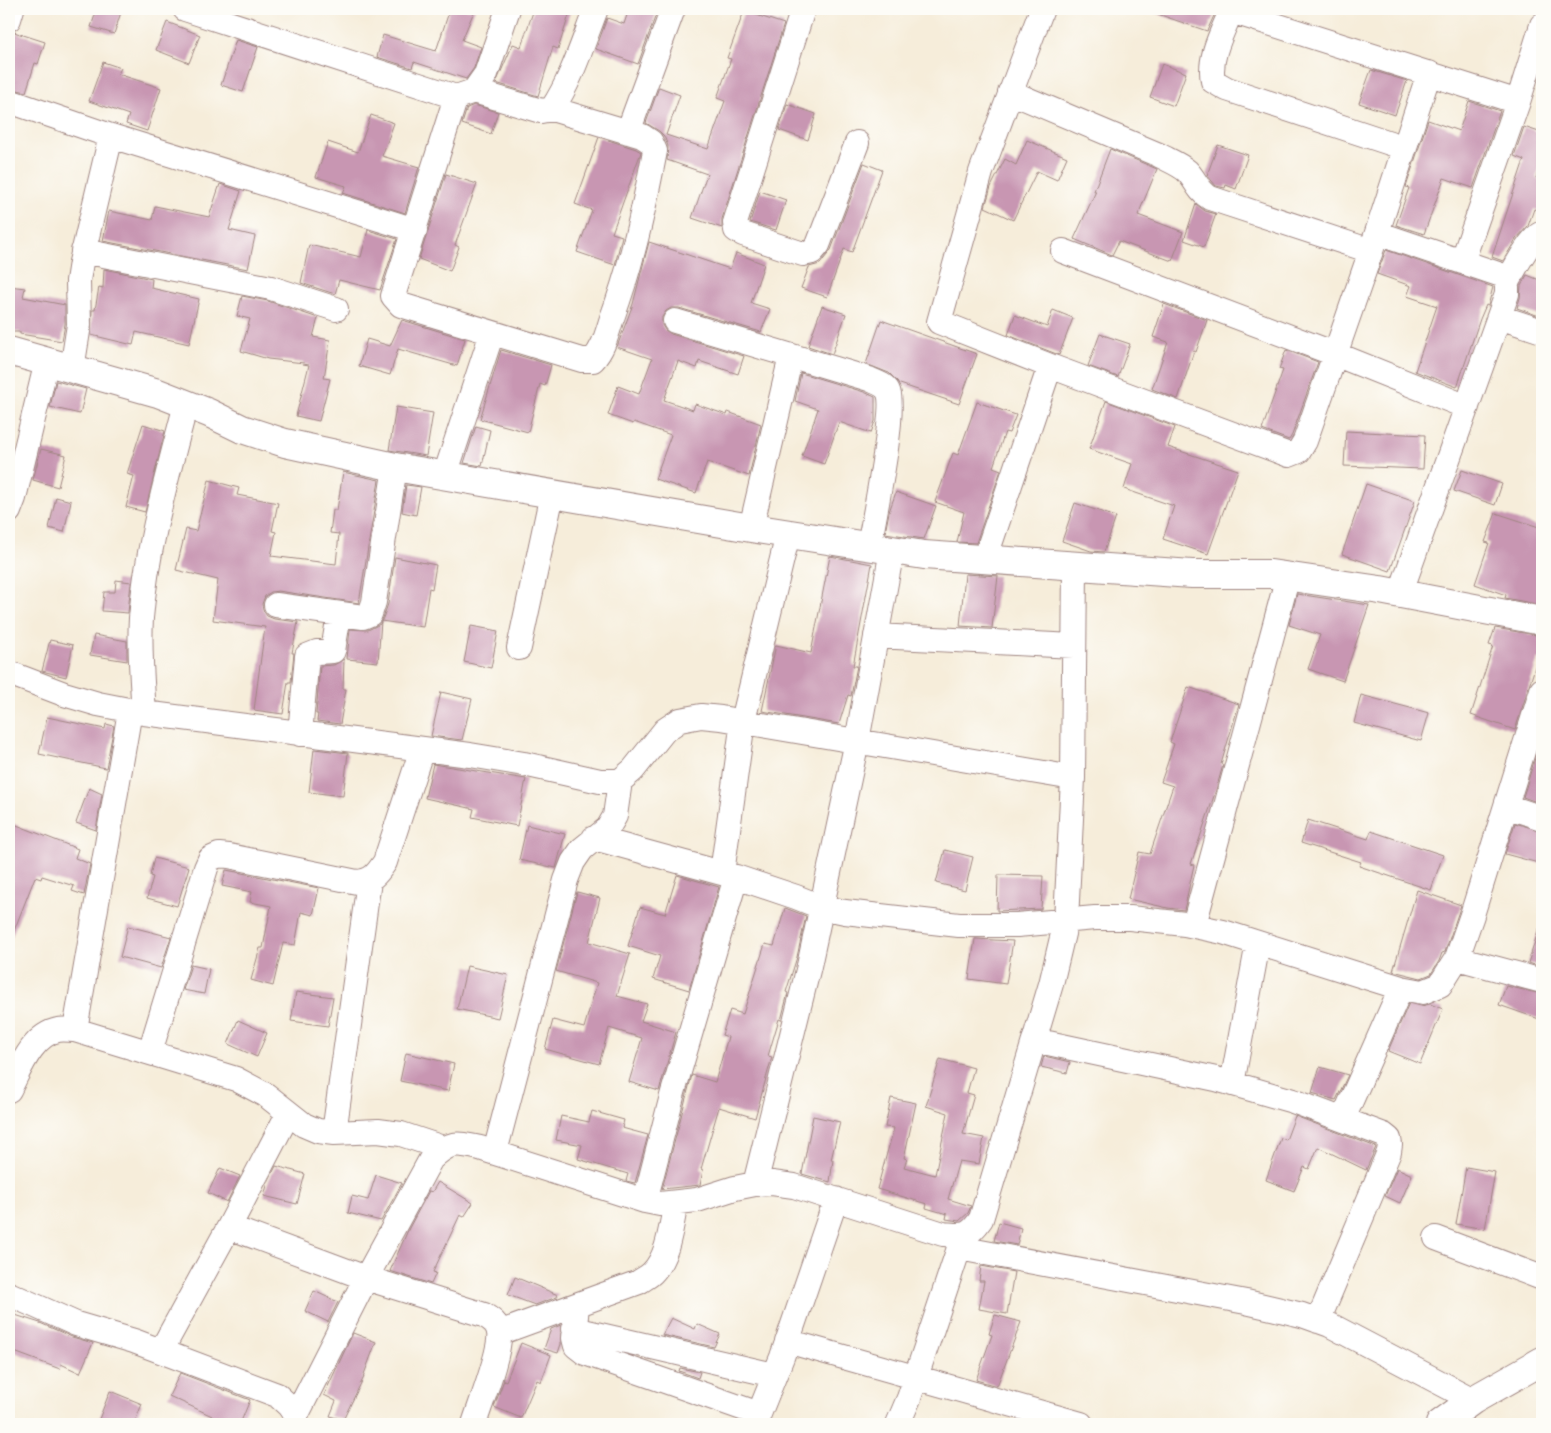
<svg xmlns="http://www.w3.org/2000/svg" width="1551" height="1433" viewBox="0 0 1551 1433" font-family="Pangolin,sans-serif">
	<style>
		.building { fill: #c896b2 }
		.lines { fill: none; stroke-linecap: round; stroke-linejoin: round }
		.minor-casing { stroke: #a08682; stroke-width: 26 }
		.tertiary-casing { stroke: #a08682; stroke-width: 30 }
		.minor { stroke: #fff; stroke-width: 24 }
		.tertiary { stroke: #fff; stroke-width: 28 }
	</style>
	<rect width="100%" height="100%" fill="#fdfcf7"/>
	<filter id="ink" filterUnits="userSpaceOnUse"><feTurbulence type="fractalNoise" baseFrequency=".02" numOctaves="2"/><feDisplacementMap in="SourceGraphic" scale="10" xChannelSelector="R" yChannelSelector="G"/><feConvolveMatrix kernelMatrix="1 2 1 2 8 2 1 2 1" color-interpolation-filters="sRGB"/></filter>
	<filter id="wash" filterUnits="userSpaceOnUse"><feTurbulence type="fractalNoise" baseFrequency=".0096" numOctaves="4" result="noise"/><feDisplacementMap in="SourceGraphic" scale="20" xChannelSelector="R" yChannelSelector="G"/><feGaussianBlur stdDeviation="1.12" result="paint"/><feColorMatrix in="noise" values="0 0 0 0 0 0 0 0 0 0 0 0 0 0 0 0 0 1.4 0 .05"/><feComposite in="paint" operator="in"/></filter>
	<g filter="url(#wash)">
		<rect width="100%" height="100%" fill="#f6edda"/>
		<g id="blocks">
			<path class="building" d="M97,9h25l-8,25 -23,-7z
				M450,9h25l-13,31 19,7 -7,21 -8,11 -52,-17 -2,6 -35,-11 6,-22 53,16z
				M534,9h37l-13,40 -5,-2 -15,49 -42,-13 17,-39 8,3z
				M629,9h29l-20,55 -42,-15 11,-31 17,6z
				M1150,9h67l-10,22 -58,-20z
				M744,11l40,13 -62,195v9l-30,-10 15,-44 -40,-14 1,-14 -4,-10 -5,-5 -13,-8 13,-36 21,8 -14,40 42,14 17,-48 -8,-3 14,-39 -4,-1z
				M167,22l33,13 -11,28 -33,-13z
				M14,32l31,10 -7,22 -3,-1 -9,29 -17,-4v-38z
				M236,40l22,7 -15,45 -22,-7z
				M103,62l18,6 -3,6 43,14 -14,43 -21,-7 3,-9 -40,-14z
				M1162,64l24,9 -12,33 -24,-9z
				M1371,70l36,11 -12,34 -36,-12z
				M1469,101l31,10 -27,77 -29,-10 -20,56 -28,-9 13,-37 -3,-1 22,-67 31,11z
				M787,104l29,10 -8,26 -29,-10z
				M474,105l24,7 -7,22 -29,-10 5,-16z
				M371,115l23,8 -12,33 37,11 -14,46 -62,-20 3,-7 -30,-9 12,-35 30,10z
				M1524,127l18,6v29l-6,16 6,2v32l-8,-3 -6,17 -12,13 -13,22 -11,-4 32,-97 -10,-4z
				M599,137l37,12 5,3 -29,81 10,3 -7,29 -38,-13 15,-42 -17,-6z
				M1027,140l40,17 -10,23 -20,-9 -24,49 -28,-13 6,-20 14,-28 11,6z
				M1218,145l30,10 -12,34 -10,-4 -1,3 -9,-2 -9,-11z
				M1110,149l47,20 -19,46 45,17 -11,29 -53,-20 -7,14 -38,-16 22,-48h-2z
				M864,163l18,7 -30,82 -8,-3 -17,48 -26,-9 8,-21 11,-3 11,-14z
				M446,174l31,10 -22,61 4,2 -9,24 -31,-12z
				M220,184l21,7 -12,39 26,6 -7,33 -145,-28 6,-30 43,9 3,-14 54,11z
				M760,191l26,9 -10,30 -26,-8z
				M1196,204l9,7 11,3 -12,33 -20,-7z
				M368,230l29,9 -17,51 -41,-10 -4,14 -34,-11 8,-38 52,12z
				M649,242l81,27 6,-16 28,11 -13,39 19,6 -9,23 -82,-24h-8l-5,3 -4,6v8l3,5 6,4 73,22 -6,18 -39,-13 -2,7 -19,-7 -14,39 29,10 2,-6 32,11 1,-3 33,12 -12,52 -42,-14 -11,31 -41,-14 16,-44 -37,-13 -1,2 -25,-9 10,-29 21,8 13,-35 -35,-12 16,-43z
				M1386,250l107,37 -5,19 -2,-1 -6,14 -23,68 -42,-16 22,-65 -30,-10 4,-10 -34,-12z
				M104,269l48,10 -1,9 48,11 -10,45 -53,-12 -3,13 -42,-10 1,-25h3l4,-23 4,1z
				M1527,275l15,6v36l-25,-9 3,-10 1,-12z
				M9,286l16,2 -2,9 42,8v19l-3,17 -42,-7v-2h-11z
				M242,296l26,5 50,17 -5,19 17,3 -6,38 6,1 -11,42 -23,-5 13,-51 -6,-1 1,-1 -36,-4 -27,-8 9,-32 -13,-3z
				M1164,304l43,16 -11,32 -2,-1 -16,48 -26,-10 16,-47 -15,-5z
				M822,306l24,8 -14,40 -24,-8z
				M1053,310l20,8 -14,37 -51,-20 7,-20 32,12z
				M402,320l63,19 -8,27 -59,-17 -8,26 -31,-9 8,-27 23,7z
				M881,320l96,34 -18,50 -59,-20 -11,-11 -23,-9z
				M1100,334l30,10 -12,33 -30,-11z
				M501,350l50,15 -6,21 -5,-2 -12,48 -48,-13z
				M1286,350l32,12 -26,73 -3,5 -27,-10 21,-60 -4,-1z
				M801,373l63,19 11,5v24l-4,12 -32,-11 -15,42 -22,-8 16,-47 -23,-8z
				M56,381l30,8 -6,25 -30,-7z
				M1106,401l69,26 -7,20 70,23 -30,84 -45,-15 11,-33 -50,-17 8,-25 -43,-15z
				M977,402l39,13 -7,18 -4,-1 -12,35 8,3 -25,73 -19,-1 7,-30 -29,-10 18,-49 5,2z
				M396,407l37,6 -7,43 -37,-6z
				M143,424l22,7 -20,81 -19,-5 8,-31 -7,-2z
				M476,426l14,4 -8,36 -18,-3z
				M1346,431l79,4 -2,34 -79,-3z
				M41,449l25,6 -8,32 -25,-7z
				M1462,470l40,14 -7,21 -41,-14z
				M343,472l36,8 -20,123 -81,-12 -7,1 -6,4 -3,8 1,6 4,6 7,3 24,3 -6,31h2l-3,29h-3l-5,32 -29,-4 11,-83 -52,-7 5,-40 -42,-10 10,-41 10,2 13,-51 30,8 -2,7 41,8 -6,28 4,1 -5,24 65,8 3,-30 -9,-1 3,-23h4z
				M1366,484l49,17 -25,70 -48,-17z
				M406,485l15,2 -5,28 -14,-3z
				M896,492l40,14 -12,33 -39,-6 4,-21z
				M56,497l15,4 -7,31 -15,-4z
				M1075,503l41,14 -12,35 -13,-1 -29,-10z
				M1496,513l46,15v77l-37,-7 1,-3 -31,-11 14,-41 -4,-1z
				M830,556l42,8 -19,102h4l-6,30 -3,-1 -9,29 -77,-13 14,-66 35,8z
				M395,557l41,8 -4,24 -3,-1 -6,39 -42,-6 -3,41 -31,-3 3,-30 18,1 12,-6 3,-6 5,-14z
				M965,574l33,2 -6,52 -32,-2z
				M116,580l15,2 -3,31 -26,-2 2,-19h11z
				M1297,594l72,11 -26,76 -35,-12 12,-34 -31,-10z
				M471,626l27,5 -7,37 -27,-6z
				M1495,628l47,8v24l-4,-2 -23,72 -44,-15 22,-69 -4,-1z
				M94,635l33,6v20l-37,-6z
				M50,640l23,5 -7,32 -24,-6z
				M344,659l-1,30h3l-6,35 -23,-3 1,-7h-2l4,-48 14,-1z
				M1188,687l51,17 -18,60 2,1 -7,25 -25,74 3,1 -10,45 -16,-2 -40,-9 11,-47 11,2 23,-68 -12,-4 13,-38 -4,-2z
				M441,692l31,7 -10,41 -31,-4z
				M1361,695l68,18 -8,28 -67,-18z
				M47,717l58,12 1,-5 8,2 -8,42 -67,-14z
				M1542,735v69l-19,-7z
				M314,749l34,4 -5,43 -34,-4z
				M433,764l93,15 -9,47 -45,-9 2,-8 -49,-11z
				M89,788l13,6 -6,36 -20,-7z
				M1308,820l60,19 3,-8 72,24 -12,35 -72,-24 2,-4 -60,-19z
				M9,822l69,27 -3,9 15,6 -6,31 -12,-4 2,-5 -32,-10 -1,3 -6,-2 -25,64z
				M1515,823l27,8v33l-37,-10z
				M527,825l38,9 -9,34 -37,-8z
				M945,850l28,7 -8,33 -29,-7z
				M154,858l35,9 -12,39 -30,-8 6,-21 -3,-1z
				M226,870l93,18 -6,27 -12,-3 -6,33 -12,-2 -10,43 -22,-6 9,-32h3l8,-42 -21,-4 2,-10 -30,-6z
				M677,875l42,12 -30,103 -36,-11 7,-23 -32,-10 12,-39 25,7z
				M998,875l45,1 -2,33 -44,2z
				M1417,890l44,15 -16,47 -3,1 -3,8 -8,13 -10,4 -28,-7z
				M577,892l23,6 -11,44 41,12 -13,42 30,8 -6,17 35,11 -17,59 -30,-9 13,-44 -33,-10 -10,36 -54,-15 8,-29 31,8 13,-45 -41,-12z
				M785,908l21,8 -9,41 -11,35 2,1 -7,27 -2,-1 -11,37 4,1 -17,61 -36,-11 -18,62 2,1 -3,15 -38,4 30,-114 23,7 13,-45 -6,-2 8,-25 13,4 22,-70 9,2z
				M128,926l43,11 -10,31 -41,-11z
				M1539,929l3,1v37l-14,-4z
				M975,939l38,2 -7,43 -37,-5z
				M191,965l18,4 -5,25 -21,-4z
				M467,966l41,9 -10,43 -41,-9z
				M1506,986l36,8v26l-43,-15z
				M296,992l37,5 -5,29 -37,-5z
				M1409,1003l12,3 9,-2 13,5 -23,55 -32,-13z
				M238,1020l29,13 -10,24 -29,-13z
				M406,1053l48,11 -6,27 -48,-10z
				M1044,1056l26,6 -3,11 -26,-6z
				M940,1059l34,9 -7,25 7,2 -11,39 21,4 -5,26 -20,-3 -11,38 23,7 -3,7 -9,8 -13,-2 1,-5 -21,-6 1,-4 -50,-15 17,-61 -9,-1 6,-29 25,5 -12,55 3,1 -3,8 31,8 13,-62 -22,-7z
				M1320,1067l28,8 -12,25 -24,-7z
				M592,1111l32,9 -2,8 26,7 -13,48 -9,-2 2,-7 -50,-15 4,-14 -26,-5 5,-24 28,6z
				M813,1116l27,6 -9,38h2l-3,22 -28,-8z
				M1295,1116l81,31 -10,23 -48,-23 -9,22 -5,-2 -10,24 -28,-11 15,-42 5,2z
				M276,1166l29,8 -8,30 -33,-8 4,-14z
				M1466,1167l29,5 -10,57 -29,-5z
				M220,1168l20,8 -13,26 -19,-9z
				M1397,1168l15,7 -12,28 -15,-7z
				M376,1175l26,8 -21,38 -33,-8 4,-17 16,4z
				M438,1182l35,21 -9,14 -4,-2 -27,57 3,1 -5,11 -41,-13 19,-43 20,-37 3,1z
				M999,1222l22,6 -4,17 -23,-4z
				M981,1266l33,6 -7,42 -28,-5 5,-28h-5z
				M515,1277l43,18 -1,2 -22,8 -27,-10z
				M314,1291l24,11 -10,20 -23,-11z
				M9,1313l31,10 32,14 21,6 -13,30 -19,-9 -1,5 -51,-19z
				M995,1315l26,7 -24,64 -21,-6 16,-45 -3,-1z
				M671,1318l24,11 2,-5 23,10 -6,13 -52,-12z
				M561,1325v19l-3,9 -14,-4 7,-20z
				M353,1333l23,9 -13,35h1l-21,43 -13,-4 6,-15 -12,-6z
				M521,1343l30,12 -10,27 -4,-2 -16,38 -27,-11 10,-27 2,1z
				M680,1368l20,4 -2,6 -19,-7z
				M180,1373l70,27 -10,24h-31l3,-8 -43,-20z
				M110,1391l32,13 -8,20h-22l-13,-5z"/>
		</g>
	</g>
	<g filter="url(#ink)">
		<use href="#blocks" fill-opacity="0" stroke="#a08682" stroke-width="1"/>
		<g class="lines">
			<g class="minor-casing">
				<path id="minor" d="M185,9l271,88 18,-6 12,-17 22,-65
					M803,9l-68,214 1,7 7,4 60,20 9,-2 6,-7 39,-102
					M1042,9l-61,163 -42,150 111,44 239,89 10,-4 6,-10 66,-190 58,-178
					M1232,9c-9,22 -24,48 -19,72l14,8 178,59
					M1231,11l287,91
					M9,19l3,-10
					M474,91l67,20 11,-2c20,-30 31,-67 44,-100
					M1010,92l149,63c9,5 20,9 28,16 9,9 10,19 23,27l161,53
					M456,97l-63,199 8,9 181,55h11c11,-12 14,-27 19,-42 20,-54 32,-110 43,-167l-4,-9 -9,-6 -90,-27
					M9,101l102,35 304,94
					M628,132l45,-123
					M1377,233l124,42 6,7v12l-107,300
					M83,251l188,37 65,21
					M1063,251l272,103 132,53
					M1462,262l56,-160 24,-77
					M1507,282c8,-13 22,-43 35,-49
					M1499,317l43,14
					M675,321l194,58c6,3 15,5 19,12 9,17 -15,131 -19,156
					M72,369l7,-44 -1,-44 3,-19 30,-126
					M445,475l47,-142
					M9,511l5,-13 33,-137
					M751,528l40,-172
					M985,559l65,-193
					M276,605l87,12 7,-3 4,-12 21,-135
					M876,636l198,10
					M519,648l33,-154
					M9,673l55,21 34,10 46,9 326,42 54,9 76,17h20l13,-11 32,-40 15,-10 21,-4 20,2 352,60
					M144,713c-2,-31 -5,-64 -3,-95 6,-73 27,-144 45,-214
					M300,734l7,-78 10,-4 16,-1 6,-37
					M1506,806l36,12
					M594,838l142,39 60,20 25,10 24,5 114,13h58l78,-7h35l55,6 38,8 178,56 22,4 17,-7 17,-27 15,-43 70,-225
					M722,873l21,-152 45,-187
					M1194,925l94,-349
					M1457,958l85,23
					M75,1030l55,-319
					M1034,1040l182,39 77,22 91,34 5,4 1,6 -1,7 -71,169
					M150,1052l56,-184 4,-9 9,-4 10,1 128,26c15,-1 20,-8 28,-20l37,-113
					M1232,1084l26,-141
					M9,1090c11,-21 23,-55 49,-60 5,-1 12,0 17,0l161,49 30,16 38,30 14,6 16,2 44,-2 23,3 42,14
					M1343,1119l58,-131
					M334,1133l35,-252
					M495,1152l71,-272 7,-18 9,-13 26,-21 7,-12 5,-35
					M755,1184l54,-218 48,-225 35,-191
					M645,1201l27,-105 64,-219
					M229,1227l137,51 118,37c8,5 13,8 15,17 3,17 -19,73 -25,92
					M1436,1238l106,40
					M959,1248l287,54 56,13 28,10 143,75
					M9,1294l67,30 58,17 143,54 12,11 7,10 -1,8
					M577,1305l-3,33 2,8 9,7 174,61
					M574,1329l200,46
					M499,1333l140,-51c4,-3 9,-5 13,-9 17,-17 19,-48 24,-70
					M787,1341l294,83
					M161,1351l68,-124 59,-113
					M296,1416l70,-138 65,-119c19,-18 25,-16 49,-11l165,53 15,3 37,-4 38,-12 20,-4 17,-1 22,3 149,48c21,2 26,3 38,-15l70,-235 15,-63 7,-143 2,-212
					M755,1424l27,-67 54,-158
					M898,1424l11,-26 54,-162"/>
			</g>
			<g class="tertiary-casing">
				<path id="tertiary" d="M9,351l149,42 51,20 33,16 43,14 110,24 356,61 173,27 268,19h79l109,16 162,31
					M1440,1424l33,-24 69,-39"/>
			</g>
			<use href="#minor" class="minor"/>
			<use href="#tertiary" class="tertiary"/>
		</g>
	</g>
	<rect width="1551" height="1433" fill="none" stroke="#fdfcf7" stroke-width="30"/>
</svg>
